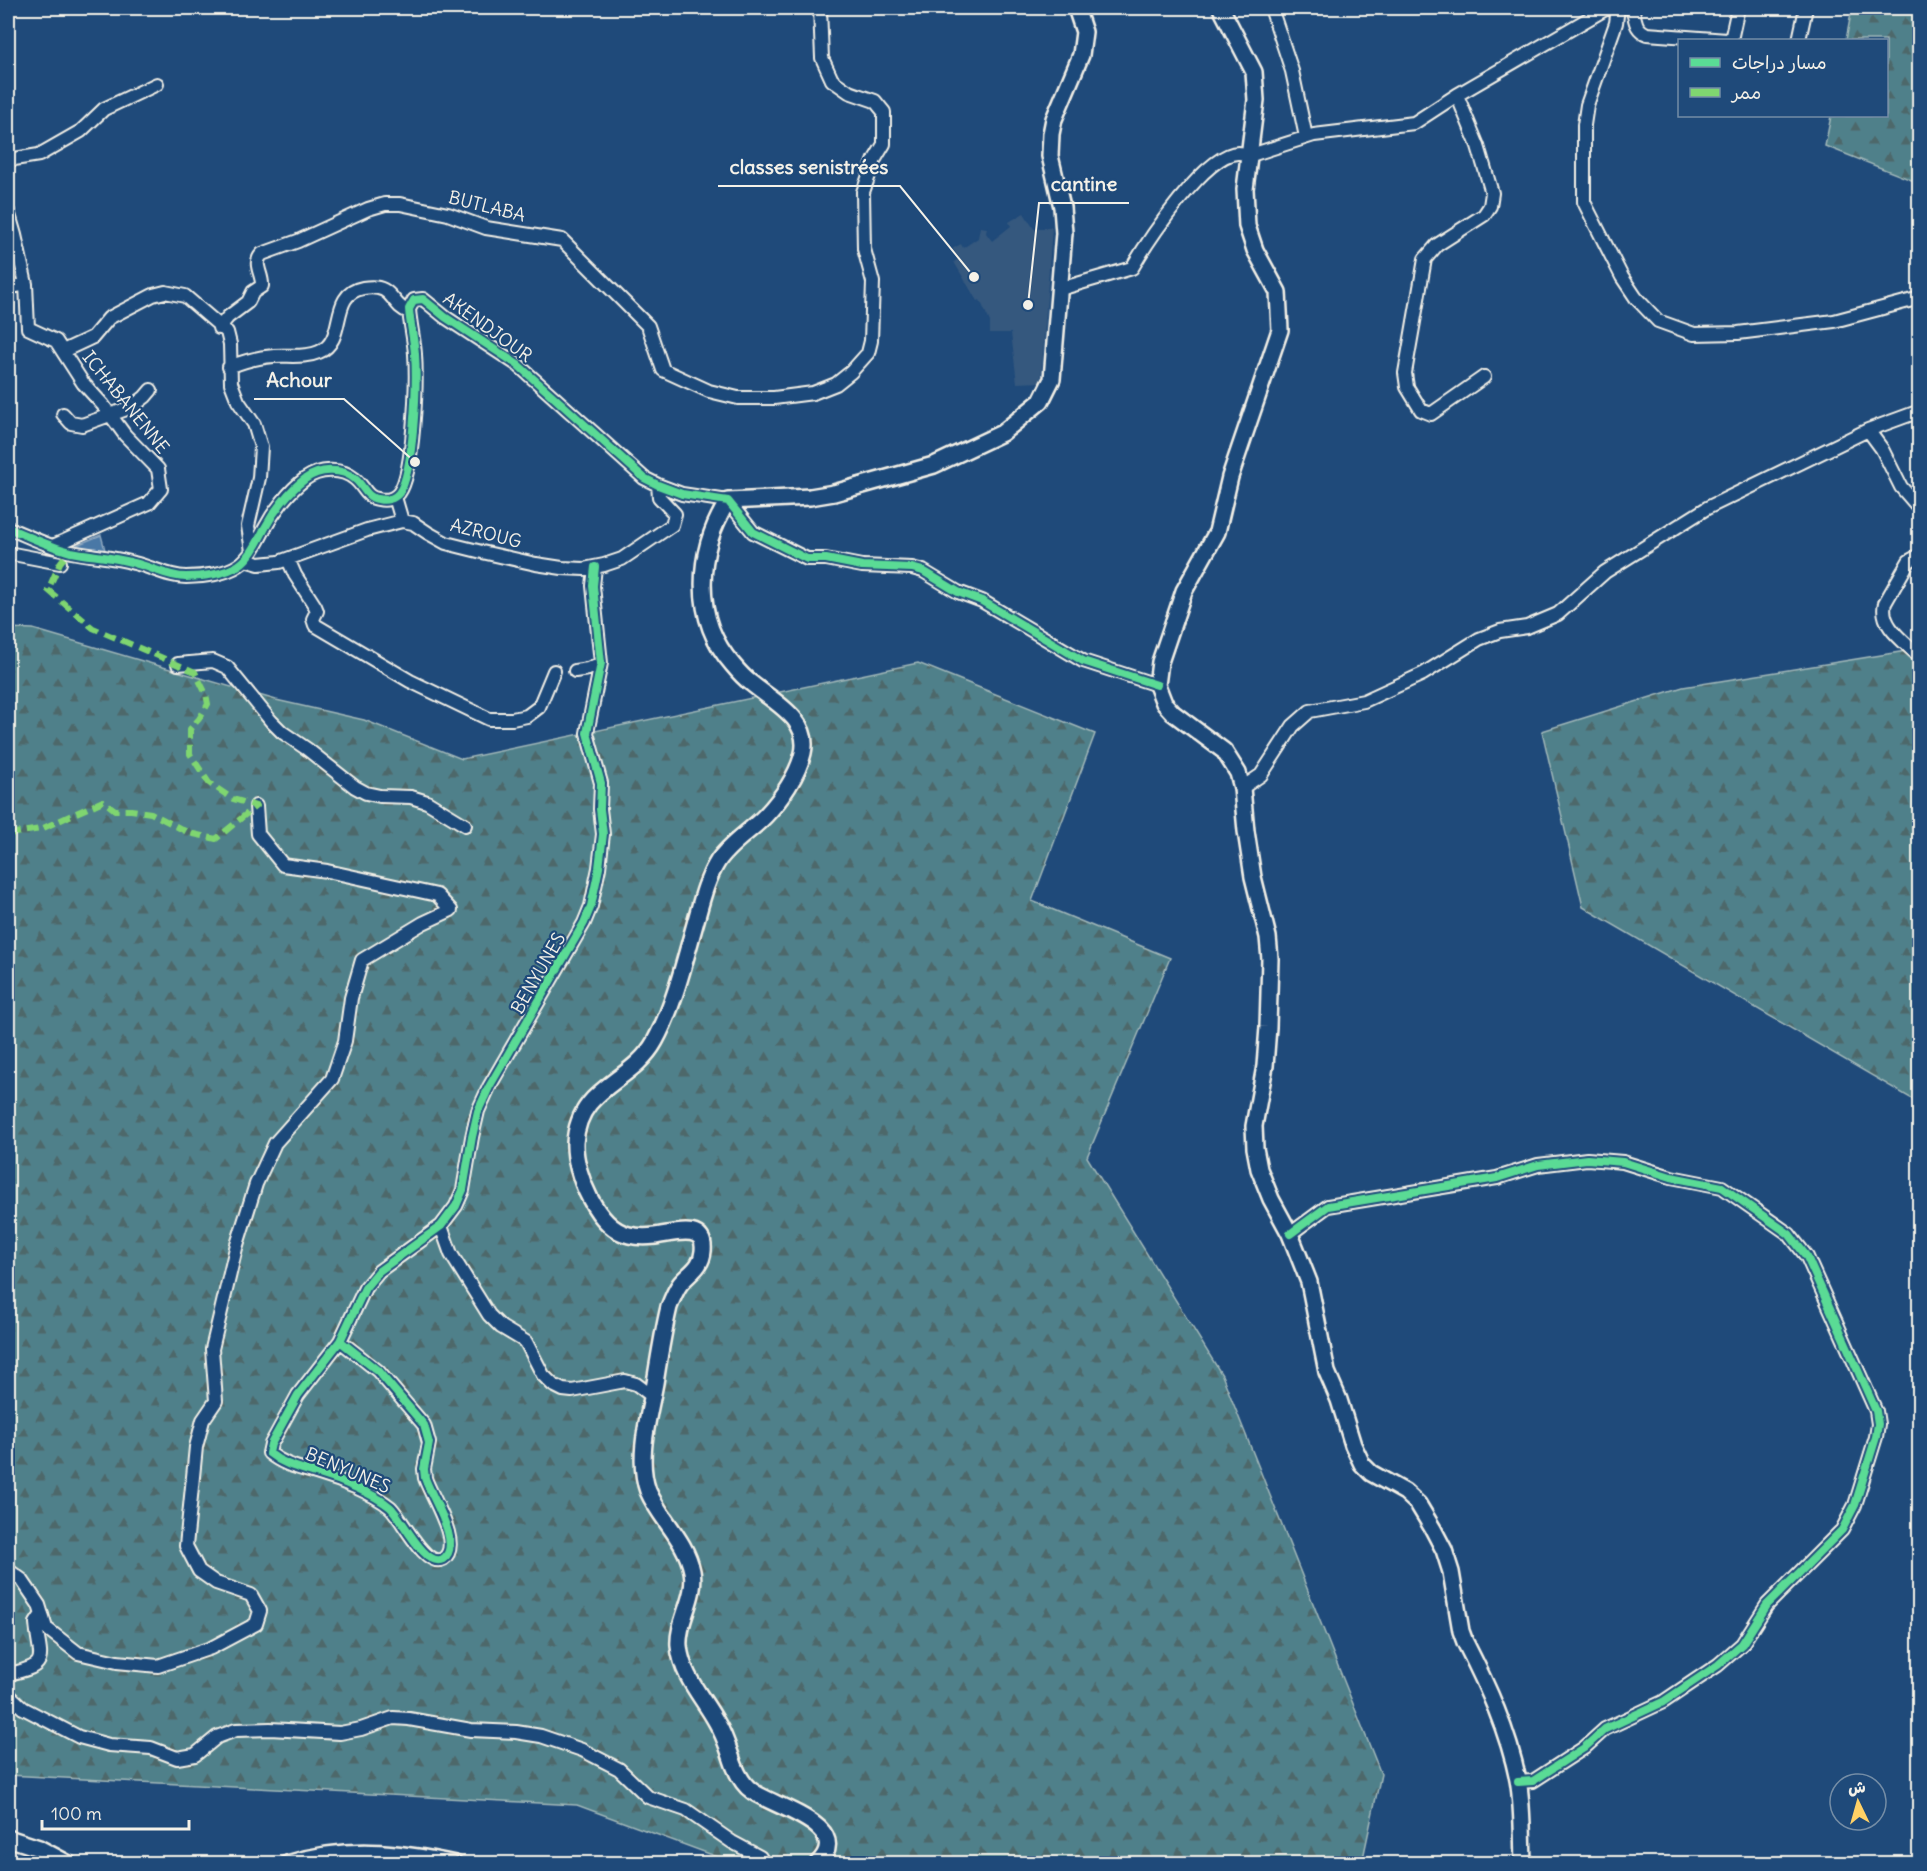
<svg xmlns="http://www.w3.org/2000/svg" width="1927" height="1871" viewBox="0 0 1927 1871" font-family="Delius,'Playpen Sans Arabic',sans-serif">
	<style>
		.built { fill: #35587e }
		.forest { fill: url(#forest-firs); stroke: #a2b8b9; stroke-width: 1.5 }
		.water { fill: #4a78a6; stroke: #8ea8c0; stroke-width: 1.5 }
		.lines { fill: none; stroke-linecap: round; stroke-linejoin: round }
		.minor-casing { stroke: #f4f1e8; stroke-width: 16 }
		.major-casing { stroke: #f4f1e8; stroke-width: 20 }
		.minor { stroke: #1f4a7a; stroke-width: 12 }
		.major { stroke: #1f4a7a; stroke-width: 15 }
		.quiet { stroke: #7fd670; stroke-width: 6; stroke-dasharray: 12 6; stroke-linecap: butt }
		.cycleway-casing { stroke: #1f4a7a; stroke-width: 11 }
		.cycleway { stroke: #5adb95; stroke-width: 8 }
		.labels { text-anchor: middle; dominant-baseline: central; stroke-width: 4.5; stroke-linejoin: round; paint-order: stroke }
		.street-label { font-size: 18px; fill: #f4f1e8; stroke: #1f4a7a }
		.leader { fill: none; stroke: #f4f1e8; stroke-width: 2 }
		.callout-dot { fill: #f4f1e8; stroke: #1f4a7a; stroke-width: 2 }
		.callout-label { font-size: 20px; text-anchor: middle; font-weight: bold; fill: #f4f1e8; stroke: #1f4a7a; stroke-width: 4.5; stroke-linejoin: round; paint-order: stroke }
	</style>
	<defs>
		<pattern id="forest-firs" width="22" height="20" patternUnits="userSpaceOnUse" patternTransform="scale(1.5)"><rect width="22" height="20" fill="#50808a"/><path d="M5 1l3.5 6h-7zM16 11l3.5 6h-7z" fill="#4d676b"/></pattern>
	</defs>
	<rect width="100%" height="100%" fill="#1f4a7a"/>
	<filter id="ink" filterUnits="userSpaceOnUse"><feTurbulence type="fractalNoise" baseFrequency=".0167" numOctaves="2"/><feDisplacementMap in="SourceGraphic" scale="12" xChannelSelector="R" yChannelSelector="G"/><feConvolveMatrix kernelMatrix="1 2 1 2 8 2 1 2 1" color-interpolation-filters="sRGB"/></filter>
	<g filter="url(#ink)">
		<path class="built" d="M1024,213l10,16 18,-2 -11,155 -24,1 -6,-50h-21v-11l-10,-22 -3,1 -23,-39 4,-3 -6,-10 9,-5 2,4 15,-10 2,-11 7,1 -1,5 6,8 19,-15 -2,-4z"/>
		<path class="forest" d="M1852,8h67v175l-94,-37 6,-30h55v-76h-40z
			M8,628l25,1 243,71 88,20 98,39 456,-96 177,71 -63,167 138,57 -83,199 135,218 159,399 -19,89h-628l-157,-58 -569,-30z
			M1919,649v454l-336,-196 -41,-176 141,-44z"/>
		<path class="water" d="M101,535l4,15 -33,-3z"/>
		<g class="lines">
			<g class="minor-casing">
				<path id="minor" d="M1271,8l21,63 14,66
					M1618,8l-2,15 -29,82 -3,20v77l38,75 14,21 22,23 36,13 44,-1 96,-12 86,-23
					M1632,8c4,11 2,21 15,26l80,6
					M1731,40l7,-32
					M1799,40l7,-32
					M1457,95l21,51 14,47 -2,13 -6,9 -47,30 -12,14 -20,114 2,14 14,23 10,4 53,-37
					M8,160l31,-5 42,-24 23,-22 53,-25
					M8,211l7,24 11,49 2,44 28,13 27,42 20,22 22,30 33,34 3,20 -12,14 -96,43
					M8,288l18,-4
					M1060,289l72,-21c15,-26 75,-117 107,-115 4,0 6,2 9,3l66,-21 100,-12 43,-28 150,-87
					M219,328l9,-11 20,-15 5,-10 9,-6c1,-12 -10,-22 0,-32l36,-13 70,-32 17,-5h15l48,10 38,14 76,12 86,86 15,44 46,21 29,7h36l39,-5 23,-9 15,-12 17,-19 3,-12 2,-59 -9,-33 -1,-57 12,-33 9,-15v-32l-9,-11 -26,-9 -17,-12 -10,-22 -2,-50
					M63,351l30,-14 16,-19 44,-23 12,-3 20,4 42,36 3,12 1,39 7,18 16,23 7,23 -2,31 -11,48 4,25
					M229,367c15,-6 29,-10 45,-11 15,-1 31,2 45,-4 29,-12 9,-58 44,-64 32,-5 26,17 46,24
					M63,414l8,9 11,2 50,-18 13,-10 6,-7
					M1868,430l14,19 19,38 19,22
					M395,497l7,24
					M8,528c20,8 42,19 63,24 21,4 43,5 63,11 18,4 34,14 52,14 16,0 40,-3 53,-12 12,-8 19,-24 26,-37 9,-17 24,-37 40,-49 14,-10 36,-12 50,0 9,7 11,19 23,20 8,2 16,0 21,-6 15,-20 18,-112 16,-139 -1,-15 -5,-30 -6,-45l5,-9 9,-1 22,18 73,48 126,113 14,7 24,9 46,7 25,31 54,27h19l36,7 50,2 11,3 35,21 24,9 101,60 74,24
					M8,553l52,10
					M1920,555l-11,6 -24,42c-6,23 20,39 35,54
					M288,559l7,16 20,31 2,5 -4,8 2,6 95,56 79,38h23l15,-3 12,-9 15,-36
					M245,560l14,4 20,-2 88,-32 35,-9 11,2 15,10 18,10 36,9 54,12 26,4 22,1 20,-4 18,-6 50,-34 3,-11 -16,-17 -1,-12
					M178,664l35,-3 14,6 44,54 11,11 25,17 48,38 11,6 14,3 31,1 16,5 38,23
					M575,671l13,-2 13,-6
					M1242,788l19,-13 32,-49 17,-15 54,-10 59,-27 56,-35 21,-8 27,-4 31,-13 47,-42 102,-64 161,-78 52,-19
					M441,1226l10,28 38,61 12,12 25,15 17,33 10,10 10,5 9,1 53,-10 11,3 16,12
					M1290,1234l38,-28 169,-28 41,-13 49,-6 36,3 48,15 51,10 67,47 18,23 69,154 2,13 -2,13 -21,68 -13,25 -75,75 -25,39 -24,21 -55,37 -58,27 -21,19 -51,33 -15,1
					M340,1341l38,30 46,54 5,18 -5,26 1,9c5,17 39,67 18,81 -18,10 -42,-43 -53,-52 -17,-14 -50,-27 -71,-33 -19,-6 -34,-8 -50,-21l2,-9 27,-49 42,-54 25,-53 14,-17 62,-45 15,-20 7,-16 9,-53 6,-26 11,-24 95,-164 7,-17 8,-38 4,-34 -3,-25 1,-26 -14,-50 14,-70 -8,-77 2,-19
					M8,1570l14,10 17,25 7,23 32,25 39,9 41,4 53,-18 45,-24 4,-13 -9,-16 -35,-12 -17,-12 -13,-25 10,-99 7,-27 13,-19 -4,-52 24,-101 20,-64 19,-41 57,-64 13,-38 6,-43 11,-38 61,-37 28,-13 -14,-15 -110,-24 -44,-6 -25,-31 -2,-28
					M8,1674c44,-9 31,-15 28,-51l6,-9
					M8,1694l15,14 56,29 30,8 42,3 26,10 18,-3 22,-18 19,-7 34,-1 70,4 21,-4 32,-11 16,1 62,11 45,2 25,4 41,14 37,19 29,28 38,13 46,32 28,15 4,7"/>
			</g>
			<g class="major-casing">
				<path id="major" d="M1221,8l33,64 2,28 -11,89 2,37 8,24 23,42 2,38 -50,147 -13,55 -33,59 -24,71 -3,23 7,18 9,10 51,38 14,22 4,15 4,43 7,46 15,60 2,22 -2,68 -3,39 -11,60 1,22 4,21 12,30 19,35 19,48 18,90 12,28 14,45 9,19 9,9 34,19 13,12 15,25 11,21 7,22 10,59 4,11c23,45 43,89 53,138 5,27 4,56 5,84
					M8,1838l31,10 30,16
					M287,1864c57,-18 111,-13 168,0
					M817,1864c40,-38 -46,-58 -65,-73 -9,-6 -14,-16 -18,-26 -5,-14 -9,-29 -17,-42 -14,-26 -35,-46 -38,-77 -2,-25 18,-49 13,-75 -6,-31 -32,-52 -44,-80 -12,-33 1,-75 7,-108 4,-25 8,-51 14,-76 3,-8 6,-16 11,-23 9,-11 22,-17 23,-33 3,-29 -31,-17 -48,-15 -8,1 -18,1 -26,-1 -32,-7 -55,-62 -54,-92 3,-57 57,-60 80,-102 19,-35 29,-78 40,-117 6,-21 11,-44 23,-63 12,-18 33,-30 48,-46 15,-16 32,-40 37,-62 8,-34 -31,-52 -52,-70 -7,-5 -13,-12 -18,-18 -41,-46 -37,-114 -5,-164l82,-4 24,-4 100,-28 68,-32 39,-32 11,-22 12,-146 -2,-26 -12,-51 1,-22 3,-15 27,-64 3,-23 -8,-24"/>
			</g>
			<use href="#minor" class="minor"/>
			<use href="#major" class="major"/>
			<path class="quiet" d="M8,834l33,-5 62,-28 12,9h16l20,3 38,20 27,6 40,-33 -23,-7 -24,-16 -19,-29v-25l9,-10 9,-15 -2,-10 -11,-22 -102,-44 -45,-38 12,-27 9,-12"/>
			<g class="cycleway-casing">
				<path id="cycleway" d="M8,528c20,8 42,19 63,24 21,4 43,5 63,11 18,4 34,14 52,14 16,0 40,-3 53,-12 12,-8 19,-24 26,-37 9,-17 24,-37 40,-49 14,-10 36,-12 50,0 9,7 11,19 23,20 8,2 16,0 21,-6 15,-20 18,-112 16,-139 -1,-15 -5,-30 -6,-45l5,-9 9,-1 22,18 73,48 126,113 14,7 24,9 46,7 25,31 54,27h19l36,7 50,2 11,3 35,21 24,9 101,60 74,24
					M1290,1234l38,-28 169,-28 41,-13 49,-6 36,3 48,15 51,10 67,47 18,23 69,154 2,13 -2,13 -21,68 -13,25 -75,75 -25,39 -24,21 -55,37 -58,27 -21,19 -51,33 -15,1
					M340,1341l38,30 46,54 5,18 -5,26 1,9c5,17 39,67 18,81 -18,10 -42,-43 -53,-52 -17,-14 -50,-27 -71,-33 -19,-6 -34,-8 -50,-21l2,-9 27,-49 42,-54 25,-53 14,-17 62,-45 15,-20 7,-16 9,-53 6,-26 11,-24 95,-164 7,-17 8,-38 4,-34 -3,-25 1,-26 -14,-50 14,-70 -8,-77 2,-19"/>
			</g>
			<use href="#cycleway" class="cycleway"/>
		</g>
	</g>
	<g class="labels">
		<g class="street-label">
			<text transform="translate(487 206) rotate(14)">BUTLABA</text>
			<text transform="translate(488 327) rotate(36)">AKENDJOUR</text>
			<text transform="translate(126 402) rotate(51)">ICHABANENNE</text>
			<text transform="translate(486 533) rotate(14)">AZROUG</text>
			<text transform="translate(538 973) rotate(-60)">BENYUNES</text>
			<text transform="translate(348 1470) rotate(23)">BENYUNES</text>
		</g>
	</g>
	<path class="leader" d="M974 277L900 186H718M1028 305L1039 203H1129M415 462L344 399H254"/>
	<g class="callout-dot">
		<circle cx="974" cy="277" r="6"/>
		<circle cx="1028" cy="305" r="6"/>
		<circle cx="415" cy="462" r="6"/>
	</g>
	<g class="callout-label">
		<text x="809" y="174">classes senistrées</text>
		<text x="1084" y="191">cantine</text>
		<text x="299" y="387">Achour</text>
	</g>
	<rect width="1927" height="1871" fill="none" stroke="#1f4a7a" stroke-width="30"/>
	<rect x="15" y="15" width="1897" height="1841" fill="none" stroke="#f4f1e8" stroke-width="2" filter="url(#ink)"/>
	<rect x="1678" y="39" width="210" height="78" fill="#1f4a7a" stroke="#748da6" stroke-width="1.5"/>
	<rect x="1690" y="58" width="30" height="9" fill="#5adb95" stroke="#748da6" stroke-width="1.5"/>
	<text x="1732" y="69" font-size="18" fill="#f4f1e8">مسار دراجات</text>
	<rect x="1690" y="88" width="30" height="9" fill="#7fd670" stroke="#748da6" stroke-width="1.5"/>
	<text x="1732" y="99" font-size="18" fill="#f4f1e8">ممر</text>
	<g transform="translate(1858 1802) rotate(355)"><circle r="28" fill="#1f4a7a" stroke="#748da6" stroke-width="1.5"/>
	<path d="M0-4.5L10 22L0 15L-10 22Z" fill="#ffd166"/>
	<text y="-9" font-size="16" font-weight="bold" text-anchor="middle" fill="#f4f1e8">ش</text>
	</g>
	<path d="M42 1820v9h147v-9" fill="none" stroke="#f4f1e8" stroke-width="3"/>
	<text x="51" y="1820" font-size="18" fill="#f4f1e8" stroke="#1f4a7a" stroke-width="4.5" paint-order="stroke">100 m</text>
</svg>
